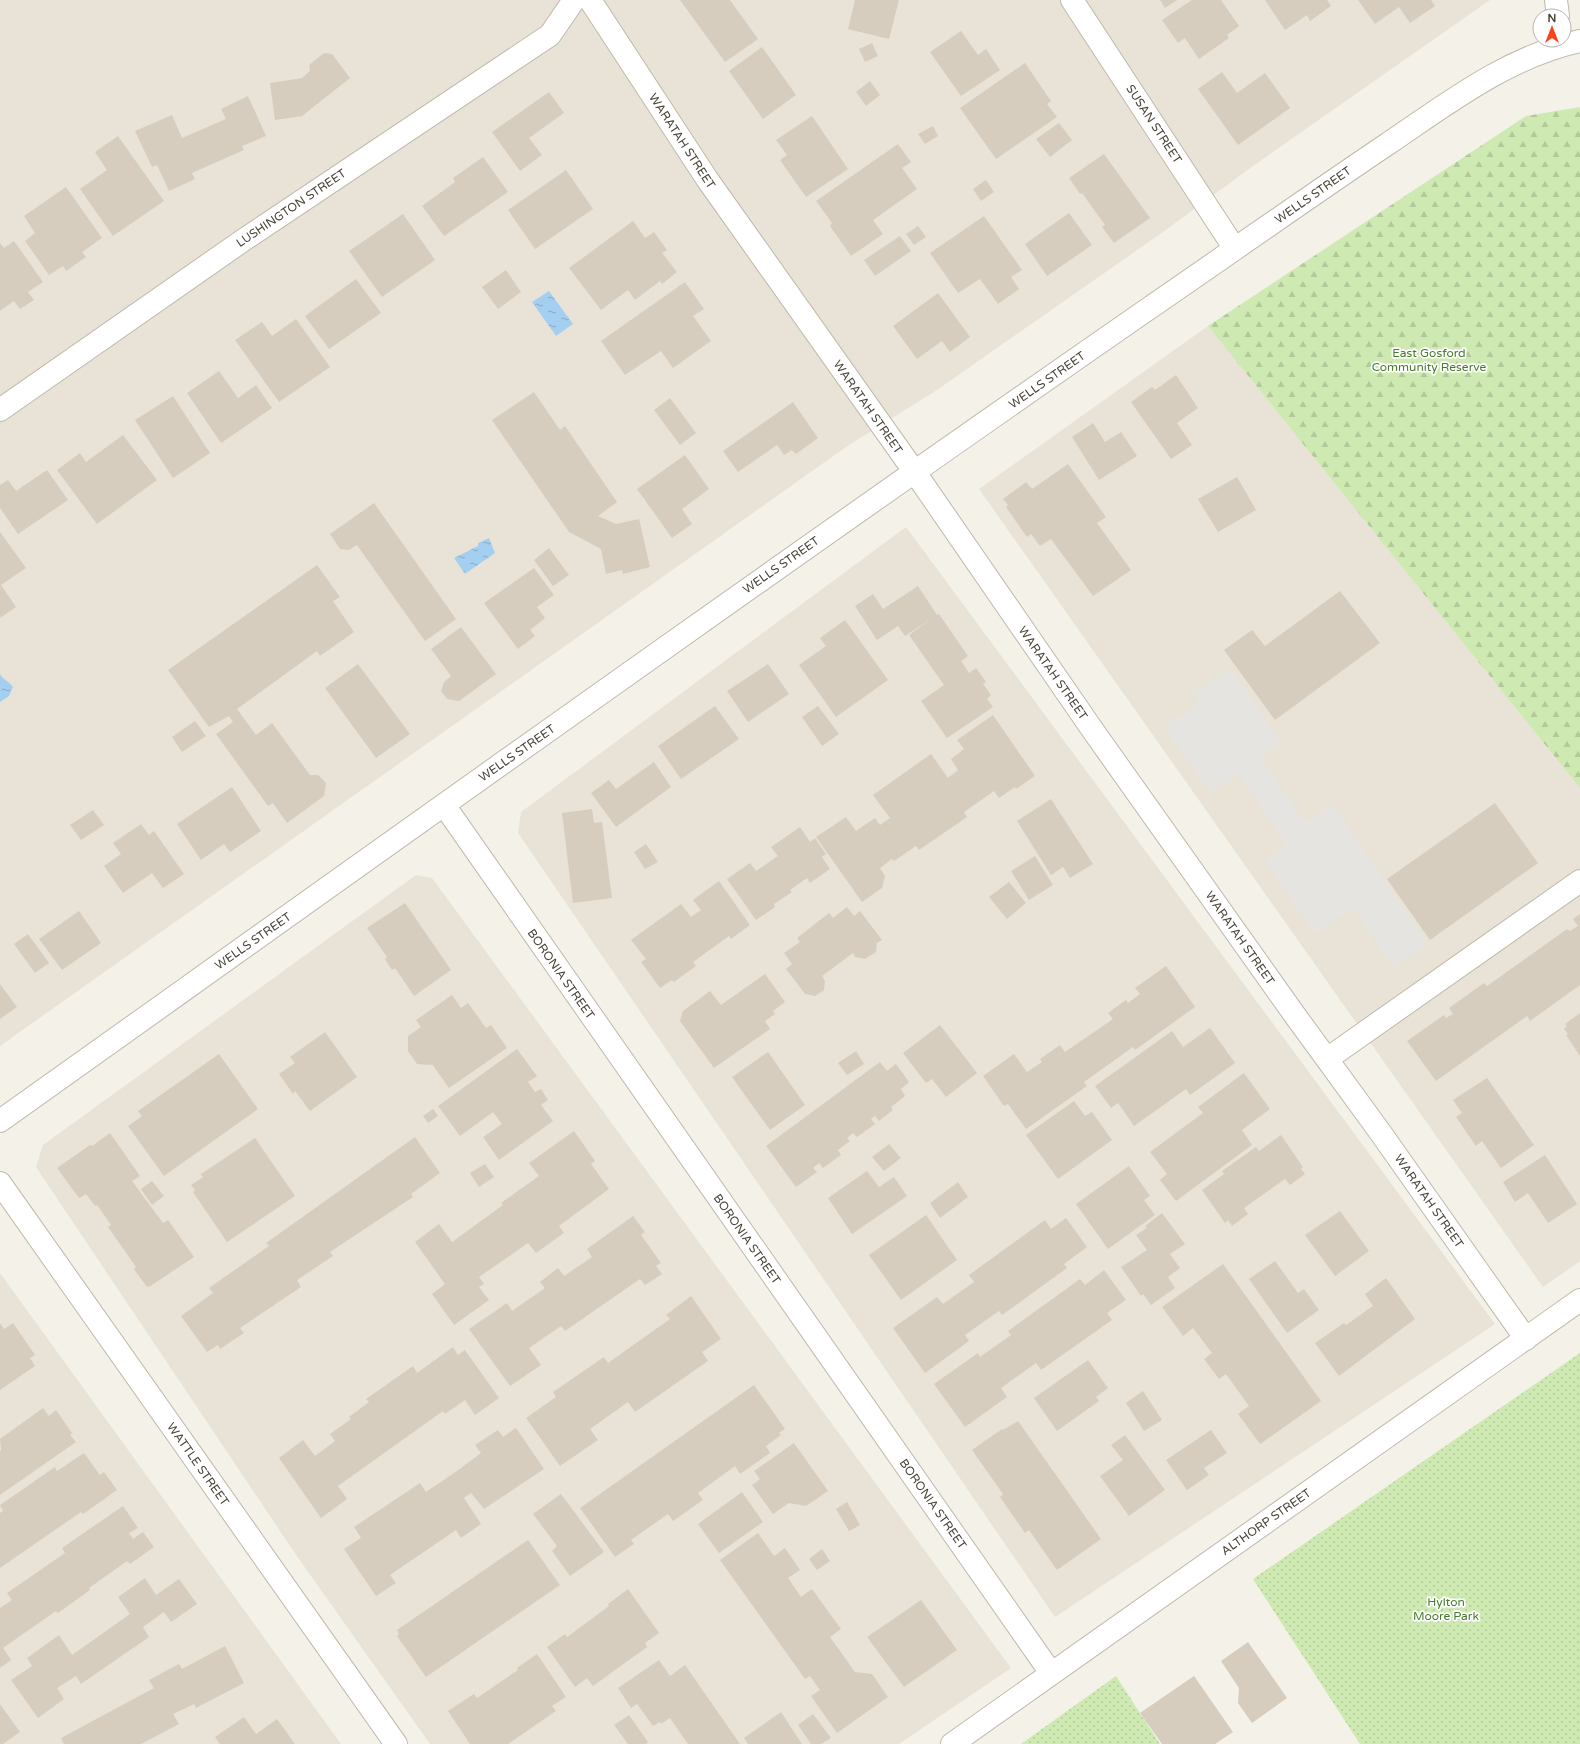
<svg xmlns="http://www.w3.org/2000/svg" width="1580" height="1744" viewBox="0 0 1580 1744" font-family="'Varela Round',sans-serif">
	<style>
		.residential { fill: #e8e3d6 }
		.forest { fill: url(#forest-firs) }
		.park { fill: url(#park-dots) }
		.parking { fill: #e6e4e0 }
		.water { fill: url(#water-ripples) }
		.building { fill: #d6cdbe }
		.lines { fill: none; stroke-linecap: round; stroke-linejoin: round }
		.minor-casing { stroke: #c0b9ab; stroke-width: 24 }
		.minor { stroke: #fff; stroke-width: 22 }
		.labels { text-anchor: middle; dominant-baseline: central; stroke-width: 3.5; stroke-linejoin: round; paint-order: stroke }
		.street-label { font-size: 12px; fill: #484237; stroke: #fff }
		.park-label { font-size: 12px; fill: #457b29; stroke: #fff }
	</style>
	<defs>
		<pattern id="forest-firs" width="22" height="20" patternUnits="userSpaceOnUse"><rect width="22" height="20" fill="#cee9b1"/><path d="M5 1l3.5 6h-7zM16 11l3.5 6h-7z" fill="#b2c999"/></pattern>
		<pattern id="park-dots" width="8" height="8" patternUnits="userSpaceOnUse"><rect width="8" height="8" fill="#cee9b1"/><path d="M2 2h.1M6 6h.1" fill="none" stroke="#b2c999" stroke-width="1.8" stroke-linecap="round"/></pattern>
		<pattern id="water-ripples" width="26" height="14" patternUnits="userSpaceOnUse"><rect width="26" height="14" fill="#a5cff1"/><path d="M2 4q2-2 4 0t4 0M15 11q2-2 4 0t4 0" fill="none" stroke="#88aac4"/></pattern>
	</defs>
	<rect width="100%" height="100%" fill="#f4f1e8"/>
	<path class="residential" d="M0,0h1490l-237,166 -90,66 -226,158 -88,55 -849,601z
		M1208,326l372,462v473l-37,26 -564,-798z
		M906,527l589,797 -440,293 -537,-784 3,-21z
		M416,875l16,3 579,790 -112,76h-469l-136,-192 -258,-385 7,-22z
		M0,1273l341,471h-341z"/>
	<path class="forest" d="M1580,107v681l-372,-462 318,-210z"/>
	<path class="park" d="M1580,1353v391h-220l-107,-165z
		M1116,1676l44,68h-139z"/>
	<path class="parking" d="M1230,668l51,75 -20,15 45,65 26,-18 96,138 -34,24 -41,-59 -38,25 -50,-73 22,-16 -49,-70 -28,19 -46,-66 36,-24 -7,-10z"/>
	<path class="water" d="M549,291l24,33 -17,12 -24,-34z
		M489,538l6,15 -30,21 -11,-16 24,-12v-3z
		M0,674c3,6 9,7 13,13l-4,9 -9,6z"/>
	<path class="building" d="M680,0h50l28,39 -33,23z
		M855,0h44l-10,39 -41,-10z
		M1160,0h17l-12,8z
		M1192,0h29l18,26 -12,9 2,3 -30,21 -14,-21 -7,5 -16,-23z
		M1265,0h62l4,6 -21,15 -3,-6 -22,15z
		M1358,0h73l4,6 -25,17 -11,-16 -24,17z
		M961,31l17,24 8,-6 14,21 -39,26 -31,-44z
		M872,43l6,13 -13,6 -6,-13z
		M762,47l34,48 -33,24 -34,-48z
		M324,53l8,1 18,24 -48,38 -27,4 -5,-37 32,-5 8,-7 -1,-6z
		M1025,63l26,38 -4,3 10,13 -61,42 -36,-51z
		M1222,72l15,21 28,-20 25,35 -52,37 -40,-56z
		M870,81l10,14 -14,11 -10,-14z
		M549,92l15,21 -35,25 13,17 -22,16 -28,-39z
		M248,96l18,40 -24,10 2,4 -52,23 3,6 -26,12 -12,-26 -5,2 -17,-36 37,-16 10,23 44,-19 -5,-10z
		M812,116l36,53 -42,28 -26,-37 7,-5 -11,-15z
		M1059,123l13,17 -22,17 -14,-18z
		M933,126l5,10 -13,8 -7,-10z
		M118,136l46,65 -51,35 -33,-47 27,-19 -12,-18z
		M898,144l13,18 -9,6 15,21 -44,31 10,14 -32,22 -21,-30 2,-3 -16,-22z
		M1104,154l46,64 -36,25 -12,-16 3,-2 -23,-32 -2,1 -11,-16z
		M483,157l25,35 -64,44 -22,-30 33,-24 -2,-4z
		M566,170l27,39 -58,40 -27,-39z
		M986,180l8,12 -13,9 -8,-12z
		M66,187l36,51 -20,14 4,5 -20,14 -3,-5 -14,9 -24,-34 10,-8 -11,-17z
		M1069,213l23,32 -45,31 -22,-32z
		M403,214l32,46 -53,37 -33,-46z
		M984,216l38,54 -11,7 8,12 -21,15 -18,-25 -22,14 -28,-40z
		M633,221l12,17 9,-6 13,18 -5,3 15,19 -15,12 -2,-3 -25,19 -7,-10 -27,20 -32,-42z
		M918,226l8,11 -12,8 -8,-11z
		M900,236l11,15 -36,25 -11,-16z
		M14,241l29,41 -15,10 6,8 -14,9 -6,-8 -14,10v-68l4,5z
		M506,270l15,22 -23,17 -16,-22z
		M356,279l25,34 -52,36 -24,-33z
		M685,282l19,27 -11,7 18,25 -38,27 -12,-17 -36,24 -24,-34z
		M938,293l32,44 -20,15 -8,-11 -25,18 -24,-33z
		M296,319l34,48 -51,35 -44,-62 27,-18 10,14z
		M219,371l19,27 18,-13 16,23 -51,35 -34,-50z
		M1176,375l22,33 -21,15 15,22 -21,14 -40,-57 21,-15 3,3z
		M534,392l26,38 5,-4 52,76 -19,14 18,8 23,-5 11,48 -27,7 -1,-4 -16,4 -5,-25 -32,-17 -77,-112z
		M173,396l37,57 -37,25 -38,-58z
		M670,398l26,35 -16,12 -26,-35z
		M793,402l25,36 -22,16 -4,-4 -8,5 -7,-10 -39,27 -15,-21z
		M1093,423l12,19 16,-10 16,24 -38,24 -27,-43z
		M123,435l34,45 -60,44 -40,-54 23,-17 6,9z
		M685,455l24,34 -27,20 10,15 -20,14 -35,-49z
		M1068,464l38,53 -9,6 34,47 -38,26 -42,-57 -11,7 -9,-12 -4,3 -21,-30 2,-2 -5,-6 23,-17 6,7z
		M47,470l21,30 -50,34 -18,-26v-23l8,-5 8,11z
		M1237,477l19,33 -38,22 -20,-33z
		M374,503l82,116 -31,22 -68,-96 -8,5 -9,-1 -10,-15z
		M0,532l26,36 -25,17 15,22 -16,11z
		M549,548l20,27 -16,11 -19,-26z
		M317,565l23,32 -7,4 21,31 -34,24 -3,-5 -80,58 19,26 16,-12 38,52h8l8,8 -2,13 -37,27 -14,-20 -5,3 -52,-72 17,-12 -4,-6 -20,11 -41,-57z
		M534,568l20,27 -17,12 8,11 -15,12 5,6 -17,13 -34,-46z
		M918,586l19,29 2,-1 29,42 -7,5 8,12 7,-5 10,14 -3,2 8,11 -4,4 6,8 -46,31 -26,-37 23,-16 -35,-50 22,-16 -26,17 -7,-10 -21,14 -22,-34 18,-12 10,15z
		M1340,591l40,52 -105,77 -51,-70 28,-20 13,16z
		M845,620l43,60 -52,37 -37,-52 27,-19 -6,-8z
		M461,627l35,47 -37,27 -12,-2 -6,-8 3,-9 7,-6 -20,-27z
		M358,664l52,70 -34,24 -51,-70z
		M768,664l21,30 -41,28 -21,-31z
		M715,706l24,33 -58,40 -23,-33z
		M818,706l21,28 -17,12 -20,-29z
		M993,715l42,61 -19,13 -1,-2 -16,11 -5,-7 -30,21 3,5 -48,33 -3,-4 -22,15 -2,-2 -12,9 5,8 -3,12 -20,14 -46,-65 30,-20 10,14 19,-13 5,7 10,-7 -17,-23 58,-41 17,24 10,-8 -7,-11 13,-10 -7,-9z
		M195,721l11,15 -24,16 -10,-15z
		M654,762l17,25 -55,40 -25,-34 18,-13 7,9z
		M232,787l29,44 -31,21 -6,-8 -23,16 -24,-36z
		M1051,799l42,65 -23,14 -7,-11 -12,8 -34,-54z
		M1495,803l43,60 -108,77 -43,-61z
		M592,809l2,14 8,-1 10,76 -39,5 -11,-90z
		M93,810l11,15 -23,15 -11,-15z
		M141,824l8,11 5,-4 30,43 -21,14 -11,-15 -29,20 -19,-27 17,-12 -8,-11z
		M800,827l10,15 5,-4 11,16 -4,3 8,12 -20,14 -3,-5 -17,12 2,2 -18,12 1,3 -19,13 -29,-41 23,-16 6,8 22,-15 -7,-9z
		M646,844l12,18 -13,7 -11,-17z
		M1035,856l18,29 -24,15 -18,-29z
		M719,881l31,44 -19,14 -2,-3 -36,26 3,4 -22,16 -2,-2 -12,8 -19,-26 5,-3 -15,-19 50,-36 10,13 10,-7 -8,-10z
		M1009,882l17,21 -19,16 -18,-22z
		M405,903l46,67 -37,26 -19,-28 -3,2 -7,-11 2,-2 -20,-29z
		M847,907l7,9 6,-5 22,29 -5,3 -1,9 -11,7 -10,-2 -2,-4 -31,23 3,5 -1,9 -9,6 -10,-2 -19,-25 6,-5 -8,-11 16,-11 -3,-4 32,-25 4,5z
		M79,911l22,32 -39,27 -23,-31z
		M1580,914v71l-50,36 -3,-5 -91,65 -29,-40 37,-26 2,3 7,-4 -4,-6 35,-25 3,3 80,-57 3,2 8,-5 -5,-7z
		M28,934l21,29 -14,10 -21,-29z
		M1166,966l29,41 -60,43 -2,-3 -49,35 3,4 -61,43 -18,-25 -4,2 -21,-30 31,-22 13,18 15,-10 -2,-3 20,-14 5,7 48,-33 -5,-6 18,-13 2,3 12,-9 -5,-6z
		M765,974l20,28 -12,9 2,3 -10,7 5,8 -56,39 -34,-47 3,-10 27,-20 11,14z
		M0,984l17,23 -17,12z
		M452,995l9,13 7,-5 18,25 5,-3 16,23 -58,40 -17,-24 -1,1 -14,-1 -9,-13v-15l13,-9 -5,-7z
		M1580,1013v43l-14,-21 2,-1 -4,-5 3,-3 -2,-2z
		M940,1025l37,48 -31,24 -14,-18 -6,4 -23,-30z
		M1210,1028l25,35 -45,32 -4,-6 -52,37 -16,-23 -7,5 -16,-22 77,-55 11,16z
		M325,1032l32,45 -47,34 -15,-20 -2,3 -14,-20 16,-11 -5,-6z
		M517,1049l20,27 -9,6 7,10 6,-3 7,11 -7,5 12,16 -54,39 -16,-23 19,-13 -9,-12 -33,24 -22,-30z
		M856,1051l8,13 -17,11 -9,-12z
		M768,1052l37,53 -35,25 -38,-53z
		M219,1054l39,55 -94,67 -36,-50 14,-10 -4,-5z
		M880,1062l7,9 9,-7 13,18 -8,7 4,7 -14,11 2,3 -14,11 -4,-5 -4,3 4,5 -18,13 -4,-4 -6,5 3,3 -12,9 3,5 -18,13 -4,-5 -6,5 4,4 -21,15 -30,-41z
		M1244,1073l26,36 -28,21 10,15 -76,56 -16,-21 7,-6 -17,-22 53,-39 -5,-6z
		M1487,1078l47,67 -33,23 -19,-27 -6,5 -20,-29 6,-4 -9,-13z
		M1074,1101l11,15 7,-4 20,28 -54,39 -32,-44z
		M433,1109l5,7 -10,7 -5,-7z
		M574,1131l21,30 -4,3 18,25 -50,37 5,7 -28,20 -8,-10 -49,34 5,7 -5,3 10,13 -35,25 -22,-31 13,-10 -30,-42 24,-18 13,18 51,-37 -2,-2 38,-27 -10,-13z
		M110,1133l30,43 -8,5 31,42 5,-3 26,37 -45,30 -1,-1 -1,1 -13,-18 2,-2 -28,-40 3,-2 -14,-20 -2,1 -9,-12 -7,4 -22,-30 33,-23 2,1z
		M1281,1135l22,32 -2,2 4,5 -15,11 -5,-6 -41,29 4,6 -16,12 -4,-6 -3,3 -23,-33 22,-16 -2,-3 34,-24 3,4z
		M415,1137l25,36 -29,21 2,3 -83,55 3,4 -36,24 4,7 -61,41 4,5 -24,16 -2,-4 -11,7 -26,-36 32,-23 -4,-5 60,-42 -3,-3z
		M255,1138l40,58 -68,46 -34,-50 2,-2 -4,-5 12,-8 -2,-3z
		M889,1144l12,14 -17,13 -12,-14z
		M1545,1155l32,49 -29,19 -20,-30 -13,9 -12,-20z
		M485,1164l9,13 -15,10 -9,-14z
		M1129,1166l21,30 -6,4 11,15 -47,34 -32,-45z
		M867,1171l12,16 15,-10 13,19 -55,38 -24,-36z
		M152,1181l12,15 -12,9 -11,-16z
		M958,1182l10,15 -28,21 -10,-15z
		M1340,1211l29,40 -34,25 -30,-41z
		M1162,1213l23,31 -15,10 10,14 -12,9 7,11 -24,17 -8,-11 -2,2 -20,-29 26,-17 -11,-15 11,-7 -2,-2z
		M926,1215l31,45 -56,40 -32,-45z
		M633,1216l12,16 -4,3 20,28 -5,3 6,8 -17,11 -5,-6 -75,52 -4,-5 -32,22 12,17 -31,21 -41,-57 38,-26 5,8 33,-23 -5,-6 18,-14 6,8 28,-19 -5,-8z
		M1066,1218l21,29 -23,17 3,4 -65,47 -3,-4 -34,24 4,6 -44,32 -32,-45 44,-31 6,7 31,-22 -5,-7 76,-55 6,9z
		M1275,1261l23,32 6,-4 15,21 -32,23 -38,-54z
		M1223,1264l98,137 -61,43 -22,-30 11,-8 -23,-32 -7,5 -15,-20 8,-6 -19,-25 -10,8 -21,-29z
		M1104,1270l22,30 -19,13 5,7 -71,50 -5,-7 -35,25 6,9 -42,30 -31,-43 44,-31 2,4 31,-22 -3,-4 72,-52 5,6z
		M1386,1278l29,41 -76,57 -24,-33 29,-20 2,2 27,-19 -8,-12z
		M691,1296l30,43 -19,13 6,9 -73,51 -7,-10 -38,27 8,11 -38,26 -34,-48 30,-21 -3,-5 51,-35 4,6 62,-44 -4,-4z
		M0,1323l4,6 9,-6 22,32 -5,3 5,8 -35,24z
		M453,1347l5,8 7,-5 34,48 -24,17 -10,-15 -20,14 -2,-3 -105,75 9,13 -26,19 -42,-60 24,-18 12,16 20,-15 -5,-7 21,-15 -2,-2 20,-15 -3,-3 47,-33 4,7z
		M1088,1360l20,28 -12,9 3,4 -42,30 -23,-33z
		M754,1385l31,44 -6,4 2,2 -15,11 4,7 -30,21 -5,-8 -37,27 5,7 -30,21 -5,-7 -37,26 3,4 -19,13 -35,-49z
		M1143,1391l19,29 -18,11 -18,-28z
		M43,1408l6,8 7,-6 16,23 -2,2 6,7 -76,53v-44l1,-1 -1,-11z
		M1018,1421l83,118 -44,31 -28,-40 -4,3 -25,-36 3,-3 -31,-44 30,-21 1,1z
		M516,1428l28,41 -60,40 -13,-16 -7,5 17,26 -20,14 -5,-8 -66,45 6,8 -20,13 -32,-47 17,-11 -7,-11 66,-44 6,9 31,-21 24,-18 -6,-8 23,-15 5,7z
		M1211,1430l16,23 -23,15 5,7 -22,15 -21,-30z
		M1125,1435l40,55 -36,26 -29,-40 23,-16 -12,-15z
		M794,1443l34,48 -22,15 -17,-3 -16,11 -21,-29 8,-6 -6,-8z
		M84,1453l16,22 4,-3 13,18 -34,24 -2,-2 -81,56v-55l3,-2 -3,-6 55,-38 2,4z
		M742,1492l21,30 -44,31 -21,-29z
		M561,1494l43,58 -34,24 -18,-25 5,-5 -24,-32z
		M847,1502l13,23 -11,6 -13,-22z
		M123,1506l15,22 -9,5 4,6 10,-7 11,15 -24,17 -3,-3 -38,27 1,2 -32,23 -2,-2 -53,37 8,12 -11,8v-60l12,-8 -5,-7 58,-40 -3,-5z
		M758,1533l16,23 11,-8 15,22 -12,8 13,19 11,-8 29,40 -11,8 25,35 17,2 16,23 -51,36 -26,-37 9,-6 -10,-14 -5,3 -85,-119z
		M528,1540l32,45 -134,92 -29,-41 2,-2 -2,-4z
		M822,1549l8,12 -13,9 -8,-11z
		M145,1578l11,17 23,-16 18,25 -26,18 -7,-10 -21,15 6,10 -68,47 -5,-8 -19,12 7,11 -26,19 -27,-38 21,-14 -5,-8 32,-23 13,20 58,-41 -12,-17z
		M628,1589l31,44 -14,10 2,4 -54,39 -6,-8 -12,9 -28,-40 18,-13 2,3 42,-31 -1,-2z
		M921,1600l36,50 -53,37 -37,-50z
		M1248,1642l39,56 -35,25 -14,-20 1,-15 -18,-27z
		M225,1646l19,37 -48,25 -2,-4 -21,10 6,10 -38,20h-77l-3,-6 93,-50 -5,-8 30,-16 3,5z
		M537,1654l29,43 -14,9 4,5 -48,33h-38l-22,-33 26,-17 3,4 41,-28 -1,-2z
		M659,1660l11,16 15,-11 55,79h-52l-18,-26 -9,6 -1,-2 -7,4 -16,-22 -6,4 -13,-20z
		M1194,1676l39,56 -18,12h-53l-22,-31z
		M0,1704l20,28 -17,12h-3z
		M781,1712l21,32h-54l-4,-6z
		M813,1714l18,24 -10,6h-10l-13,-19z
		M629,1715l19,27 -2,2h-18l-14,-19z
		M244,1717l12,17 21,-15 18,25h-75l-5,-7z"/>
	<g class="lines">
		<g class="minor-casing">
			<path id="minor" d="M590,0l117,179 207,292 180,261 200,282 86,118 146,207
				M1072,0l163,249
				M1556,0l2,16
				M0,410l242,-169 308,-206 24,-35
				M444,805l607,868
				M1327,1059l253,-178
				M0,1121c382,-272 763,-545 1148,-812 80,-55 158,-110 238,-164 61,-41 121,-88 194,-104
				M0,1183l396,561
				M952,1744l628,-444"/>
		</g>
		<use href="#minor" class="minor"/>
	</g>
	<g class="labels">
		<g class="street-label">
			<text transform="translate(1154 124) rotate(57)">SUSAN STREET</text>
			<text transform="translate(682 141) rotate(57)">WARATAH STREET</text>
			<text transform="translate(1313 195) rotate(-35)">WELLS STREET</text>
			<text transform="translate(291 208) rotate(-34)">LUSHINGTON STREET</text>
			<text transform="translate(1047 380) rotate(-35)">WELLS STREET</text>
			<text transform="translate(868 407) rotate(55)">WARATAH STREET</text>
			<text transform="translate(781 565) rotate(-35)">WELLS STREET</text>
			<text transform="translate(1053 673) rotate(55)">WARATAH STREET</text>
			<text transform="translate(517 753) rotate(-35)">WELLS STREET</text>
			<text transform="translate(1240 938) rotate(55)">WARATAH STREET</text>
			<text transform="translate(253 941) rotate(-35)">WELLS STREET</text>
			<text transform="translate(561 974) rotate(55)">BORONIA STREET</text>
			<text transform="translate(1429 1201) rotate(55)">WARATAH STREET</text>
			<text transform="translate(747 1239) rotate(55)">BORONIA STREET</text>
			<text transform="translate(198 1464) rotate(55)">WATTLE STREET</text>
			<text transform="translate(933 1504) rotate(55)">BORONIA STREET</text>
			<text transform="translate(1266 1522) rotate(-35)">ALTHORP STREET</text>
		</g>
		<g class="park-label">
			<text x="1429" y="353">East Gosford<tspan x="1429" dy="14">Community Reserve</tspan></text>
			<text x="1446" y="1602">Hylton<tspan x="1446" dy="14">Moore Park</tspan></text>
		</g>
	</g>
	<g transform="translate(1552 28)"><circle r="19" fill="#ffffff" stroke="#b6b3af"/>
	<path d="M0-3L7 15L0 10L-7 15Z" fill="#fb4319"/>
	<text y="-6" font-size="11" font-weight="bold" text-anchor="middle" fill="#484237">N</text>
	</g>
</svg>
